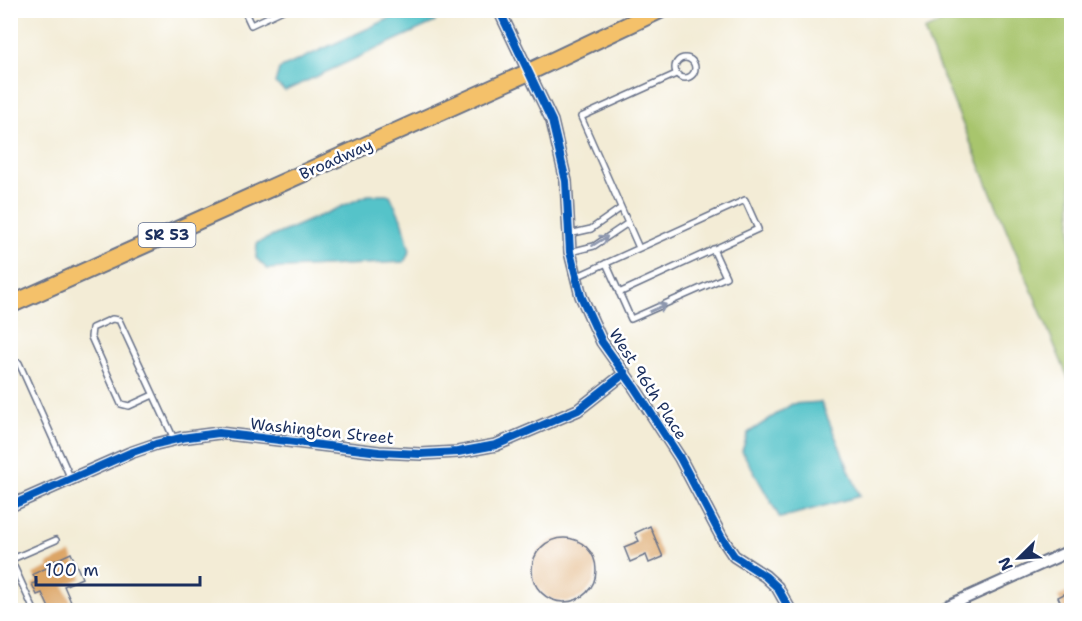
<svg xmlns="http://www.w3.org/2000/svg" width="1082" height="621" viewBox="0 0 1082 621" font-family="'Shantell Sans',sans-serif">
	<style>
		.green { fill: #a8c56d; stroke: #627a66; stroke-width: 1.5 }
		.water { fill: #55c3c9; stroke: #387994; stroke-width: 1.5 }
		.building { fill: #dca566 }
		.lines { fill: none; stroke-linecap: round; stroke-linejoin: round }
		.service-casing { stroke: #677188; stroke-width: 8 }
		.minor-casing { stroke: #677188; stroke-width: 14 }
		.primary-casing { stroke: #677188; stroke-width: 20 }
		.service { stroke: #fff; stroke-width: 5 }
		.minor { stroke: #fff; stroke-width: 10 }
		.primary { stroke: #f4c16a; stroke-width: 16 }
		.cycleway-casing { stroke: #fff; stroke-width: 11 }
		.cycleway { stroke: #0057b8; stroke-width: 8 }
		.oneway { stroke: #8d97ae }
		.labels { text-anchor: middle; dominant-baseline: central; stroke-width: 5; stroke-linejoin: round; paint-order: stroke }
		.shield { fill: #fff; stroke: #5f6d8e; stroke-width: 1.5 }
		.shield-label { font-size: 15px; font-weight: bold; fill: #1b2f5e }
		.street-label { font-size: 16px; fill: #1b2f5e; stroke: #fff }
	</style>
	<rect width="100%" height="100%" fill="#fff"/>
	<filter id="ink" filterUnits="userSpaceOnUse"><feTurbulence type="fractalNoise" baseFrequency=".0167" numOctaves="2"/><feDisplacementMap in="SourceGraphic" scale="12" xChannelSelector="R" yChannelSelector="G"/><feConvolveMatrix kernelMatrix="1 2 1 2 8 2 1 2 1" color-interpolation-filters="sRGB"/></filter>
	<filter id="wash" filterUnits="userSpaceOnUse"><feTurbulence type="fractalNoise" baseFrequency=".008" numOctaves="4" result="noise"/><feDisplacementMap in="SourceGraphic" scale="24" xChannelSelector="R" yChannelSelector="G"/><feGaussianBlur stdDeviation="1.35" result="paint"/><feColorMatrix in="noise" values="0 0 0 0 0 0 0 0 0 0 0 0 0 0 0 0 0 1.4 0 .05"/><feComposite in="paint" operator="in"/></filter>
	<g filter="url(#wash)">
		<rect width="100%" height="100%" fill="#f3ecd6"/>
		<path class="green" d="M964,11h107v374l-147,-354z"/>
		<path class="water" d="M406,11h30l-1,11 -150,69 -10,-8 4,-14z
			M368,195h22l13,28 7,28 -6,11 -137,7 -11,-11 1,-15z
			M821,402l39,94 -80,22 -38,-67 6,-18 44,-29z"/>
		<g id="blocks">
			<path class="building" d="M650,526l13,31 -14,6 -3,-8 -16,7 -6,-15 15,-6 -4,-8z
				M532 570a32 32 0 1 1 64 0a32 32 0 1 1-64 0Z
				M71,553l11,25 -18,8 7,16 -21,8 -8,-17 -5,2 -5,-11 5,-2 -4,-8 16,-7 -2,-3z
				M1068,592l3,7v11h-7l-6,-13z"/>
		</g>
	</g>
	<g filter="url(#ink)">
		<use href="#blocks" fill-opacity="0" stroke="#677188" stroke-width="1.5"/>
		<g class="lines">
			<g class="service-casing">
				<path id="service" d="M244,10l7,15 32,-15
					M675 68a10 10 0 1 1 20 0a10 10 0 1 1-20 0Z
					M569,234l22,-5 30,-21
					M639,248l-58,-131 95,-43
					M570,252l24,-6 34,-23
					M606,263l25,56 95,-42 -13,-28
					M576,277l169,-77 13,29 -139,64
					M19,363l52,116
					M153,395l-24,11 -8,-2 -30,-67 1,-9 20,-9 7,1 55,119
					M10,560l46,-20
					M11,560l22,48"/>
			</g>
			<g class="minor-casing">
				<path id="minor" d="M499,10l53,111 14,60 4,71 11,44 21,46 32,45 46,71 42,80 12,18 31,20 12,11 13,23
					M10,506l120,-53 26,-9 25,-6 38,-5 160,19 42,2 37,-2 38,-7 82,-35 47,-37
					M939,610l133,-60"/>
			</g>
			<g class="primary-casing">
				<path id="primary" d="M10,305l519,-233 131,-62"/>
			</g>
			<use href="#service" class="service"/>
			<use href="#minor" class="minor"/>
			<use href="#primary" class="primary"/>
			<g class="cycleway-casing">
				<path id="cycleway" d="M499,10l53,111 14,60 4,71 11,44 21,46 32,45 46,71 42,80 12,18 31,20 12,11 13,23
					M10,506l120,-53 26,-9 25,-6 38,-5 160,19 42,2 37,-2 38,-7 82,-35 47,-37"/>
			</g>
			<use href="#cycleway" class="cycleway"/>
		</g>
		<defs><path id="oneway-shaft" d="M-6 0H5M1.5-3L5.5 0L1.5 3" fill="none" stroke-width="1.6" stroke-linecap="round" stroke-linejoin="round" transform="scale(1.5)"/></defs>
		<g class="oneway">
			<use href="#oneway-shaft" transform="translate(600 241) rotate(-32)"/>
			<use href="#oneway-shaft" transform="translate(658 308) rotate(-24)"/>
		</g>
	</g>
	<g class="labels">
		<rect class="shield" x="138.5" y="223" width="57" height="24" rx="4.5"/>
		<g class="shield-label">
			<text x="167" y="235">SR 53</text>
		</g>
		<g class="street-label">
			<text transform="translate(336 159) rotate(-24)">Broadway</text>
			<text transform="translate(648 384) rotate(57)">West 96th Place</text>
			<text transform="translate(322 431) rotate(6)">Washington Street</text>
		</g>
	</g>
	<rect width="1082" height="621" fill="none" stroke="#fff" stroke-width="36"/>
	<g transform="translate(1019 558) rotate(246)" stroke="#ffffff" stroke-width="4.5" paint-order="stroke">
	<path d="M0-4.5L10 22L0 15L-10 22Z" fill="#1b2f5e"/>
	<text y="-9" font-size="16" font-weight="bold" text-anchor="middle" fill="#1b2f5e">N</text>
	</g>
	<path d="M36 576v9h164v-9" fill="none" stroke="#1b2f5e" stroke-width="3"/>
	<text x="45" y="576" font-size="18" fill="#1b2f5e" stroke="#ffffff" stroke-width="4.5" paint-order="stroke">100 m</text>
</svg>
